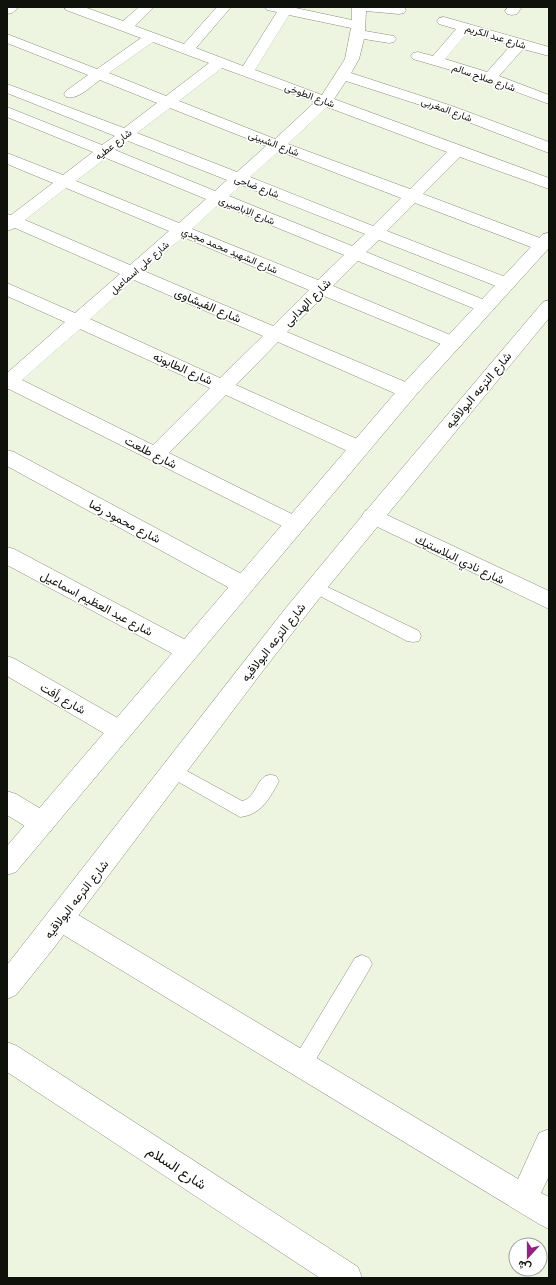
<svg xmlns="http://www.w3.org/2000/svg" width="556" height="1285" viewBox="0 0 556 1285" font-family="Lato,Vazirmatn,sans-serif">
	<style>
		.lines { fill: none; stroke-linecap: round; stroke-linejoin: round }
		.lane-casing { stroke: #888f7c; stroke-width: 1 }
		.street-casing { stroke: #888f7c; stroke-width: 1 }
		.secondary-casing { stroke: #888f7c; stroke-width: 1 }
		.lane { fill: #fff; fill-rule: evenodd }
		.street { fill: #fff; fill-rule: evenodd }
		.secondary { fill: #fff; fill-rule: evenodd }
		.labels { text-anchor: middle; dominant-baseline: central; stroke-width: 3; stroke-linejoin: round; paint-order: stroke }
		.far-street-label { font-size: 10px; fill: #0f120b; stroke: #fff }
		.street-label { font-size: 12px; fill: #0f120b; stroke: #fff }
		.near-street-label { font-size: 14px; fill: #0f120b; stroke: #fff }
	</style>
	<rect width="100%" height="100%" fill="#edf5e1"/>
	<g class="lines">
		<g class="lane-casing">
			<path id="lane" d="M315,581l104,50 2,5 -2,5 -6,1 -6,-1 -97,-50 -3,-4 3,-4z
				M174,764l68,37c17,-3 14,-32 34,-25l3,5c-9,17 -18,34 -39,36l-72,-41 -3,-5 3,-5z
				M362,955l7,3 3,6 -3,6 -60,101 -7,3 -7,-3 -3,-7 3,-7 60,-99z"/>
		</g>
		<g class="street-casing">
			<path id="street" d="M7,7h12l-7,6 -5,1z
				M64,7h20l39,14 16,-14h15l-19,19 49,18 33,-37h14l-35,41 47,18 34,-54 -10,-2 -2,-3h26l61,13v-13h52l2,3 -2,3 -5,1 -33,-3 -1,20 29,5 2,3 -2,3 -5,1 -25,-4 -5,20 -8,14 101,33 97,36v11l-107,-41 -96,-31 -12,18 215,79v11l-89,-32 -37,37 125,47 1,6 -7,3 -6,-1 -121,-46 -28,28 126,49 3,4 -3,4 -6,2 -6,-2 -122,-48 -13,12 126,51 3,4 -3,4 -6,2 -6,-2 -122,-50 -25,25 127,53 3,4 -3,4 -6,2 -6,-2 -124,-51 -37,36 128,54 2,5 -2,5 -7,1 -7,-1 -123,-54 -42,43 130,58 3,5 -3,5 -7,2 -7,-2 -126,-58 -57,58 133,66 3,5 -3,5 -7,3 -7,-3 -279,-140h-2v-16l58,-51 -58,-26v-13l68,30 45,-39 -105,-46 -8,3v-17l4,1 42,-32 -46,-19v-11l56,22 30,-23 -86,-35v-10l95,38 13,-9 -108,-43v-9l117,44 33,-25 -57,-23c-10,7 -22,20 -34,17l-2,-3 2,-3 22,-16 -81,-32v-9l90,35 44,-31 -75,-28zM289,15l62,13 -6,31 -23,36 -67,-25zM153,42l56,21 -43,33 -57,-23zM222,68l93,34 -40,37 -96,-38zM327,107l120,45 -37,37 -122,-45zM170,108l96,38 -29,26 -100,-39zM128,141l99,39 -12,11 -100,-41zM279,151l122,47 -28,28 -123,-49zM106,158l100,41 -27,24 -103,-42zM241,185l124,49 -13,12 -123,-50zM66,188l103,43 -39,34 -105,-45zM219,204l125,51 -26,25 -126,-51zM183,237l126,53 -36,36 -129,-55zM134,280l129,56 -43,42 -130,-59zM80,329l130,59 -57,57 -131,-65z
				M508,7h14l-5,7 -5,1 -5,-1 -2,-3z
				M444,17l105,30v9l-26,-7 -24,27 50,19v9l-64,-24 -72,-21 -2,-3 2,-3 5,-1 15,4 23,-27 -17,-5 -2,-3 2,-3zM468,32l43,13 -24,27 -42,-13z
				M7,450l7,2 237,127 3,6 -3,6 -8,2 -8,-2 -228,-125z
				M372,508l177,83v18l-184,-88 -3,-5 3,-5z
				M7,547l7,2 181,96 3,6 -3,6 -8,3 -8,-3 -172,-92z
				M7,656l8,3 113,65 4,7 -4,7 -8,3 -8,-3 -105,-62z
				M7,791l9,3 35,21 3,8 -3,8 -9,3 -9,-3 -26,-16z
				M61,907l9,3 448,269 21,-46 10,-4v47l-8,17 8,4v32l-10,-5 -487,-296 -4,-9 4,-9z
				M7,1042l10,4 341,221 4,11h-42l-313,-206z"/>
		</g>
		<g class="secondary-casing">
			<path id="secondary" d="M549,233v15l-134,148 -399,476 -9,3v-29l394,-460 142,-152z
				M549,300v18l-217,264 -67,86 -212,281 -37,46 -9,4v-34l278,-356 96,-116 162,-191z"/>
		</g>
		<use href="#lane" class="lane"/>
		<use href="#street" class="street"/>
		<use href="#secondary" class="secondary"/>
	</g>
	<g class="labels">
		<g class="far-street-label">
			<text transform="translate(496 36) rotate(17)">شارع عبد الكريم</text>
			<text transform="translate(484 77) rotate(19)">شارع صلاح سالم</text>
			<text transform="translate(310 95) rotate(20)">شارع الطوخى</text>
			<text transform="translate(447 109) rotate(20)">شارع المغربى</text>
			<text transform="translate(274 143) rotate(21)">شارع الشبينى</text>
			<text transform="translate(113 144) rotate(-38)">شارع عطيه</text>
			<text transform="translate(257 186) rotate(21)">شارع ضاحى</text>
			<text transform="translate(247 210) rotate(22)">شارع الاباصيرى</text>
			<text transform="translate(230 250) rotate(23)">شارع الشهيد محمد مجدي</text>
			<text transform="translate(139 267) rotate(-41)">شارع على اسماعيل</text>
		</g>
		<g class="street-label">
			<text transform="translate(307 302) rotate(-45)">شارع الهدابى</text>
			<text transform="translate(208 305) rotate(23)">شارع الفيشاوى</text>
			<text transform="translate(183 368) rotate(24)">شارع الطابونه</text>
			<text transform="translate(478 390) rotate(-50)">شارع الترعه البولاقيه</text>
			<text transform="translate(151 452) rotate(27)">شارع طلعت</text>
			<text transform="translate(125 521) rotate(28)">شارع محمود رضا</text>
			<text transform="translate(460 559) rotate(26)">شارع نادي البلاستيك</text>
			<text transform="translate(97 603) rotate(28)">شارع عبد العظيم اسماعيل</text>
			<text transform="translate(273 642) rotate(-52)">شارع الترعه البولاقيه</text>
			<text transform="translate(63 698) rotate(30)">شارع رأفت</text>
			<text transform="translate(76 899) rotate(-52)">شارع الترعه البولاقيه</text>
		</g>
		<g class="near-street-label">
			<text transform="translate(177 1167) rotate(33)">شارع السلام</text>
		</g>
	</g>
	<rect width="556" height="1285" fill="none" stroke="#0f120b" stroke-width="16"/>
	<g transform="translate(528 1257) rotate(201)"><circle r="19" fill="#ffffff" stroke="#9fa09d"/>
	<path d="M0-3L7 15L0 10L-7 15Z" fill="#922282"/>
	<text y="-6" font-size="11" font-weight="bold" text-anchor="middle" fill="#0f120b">ش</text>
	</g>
</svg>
